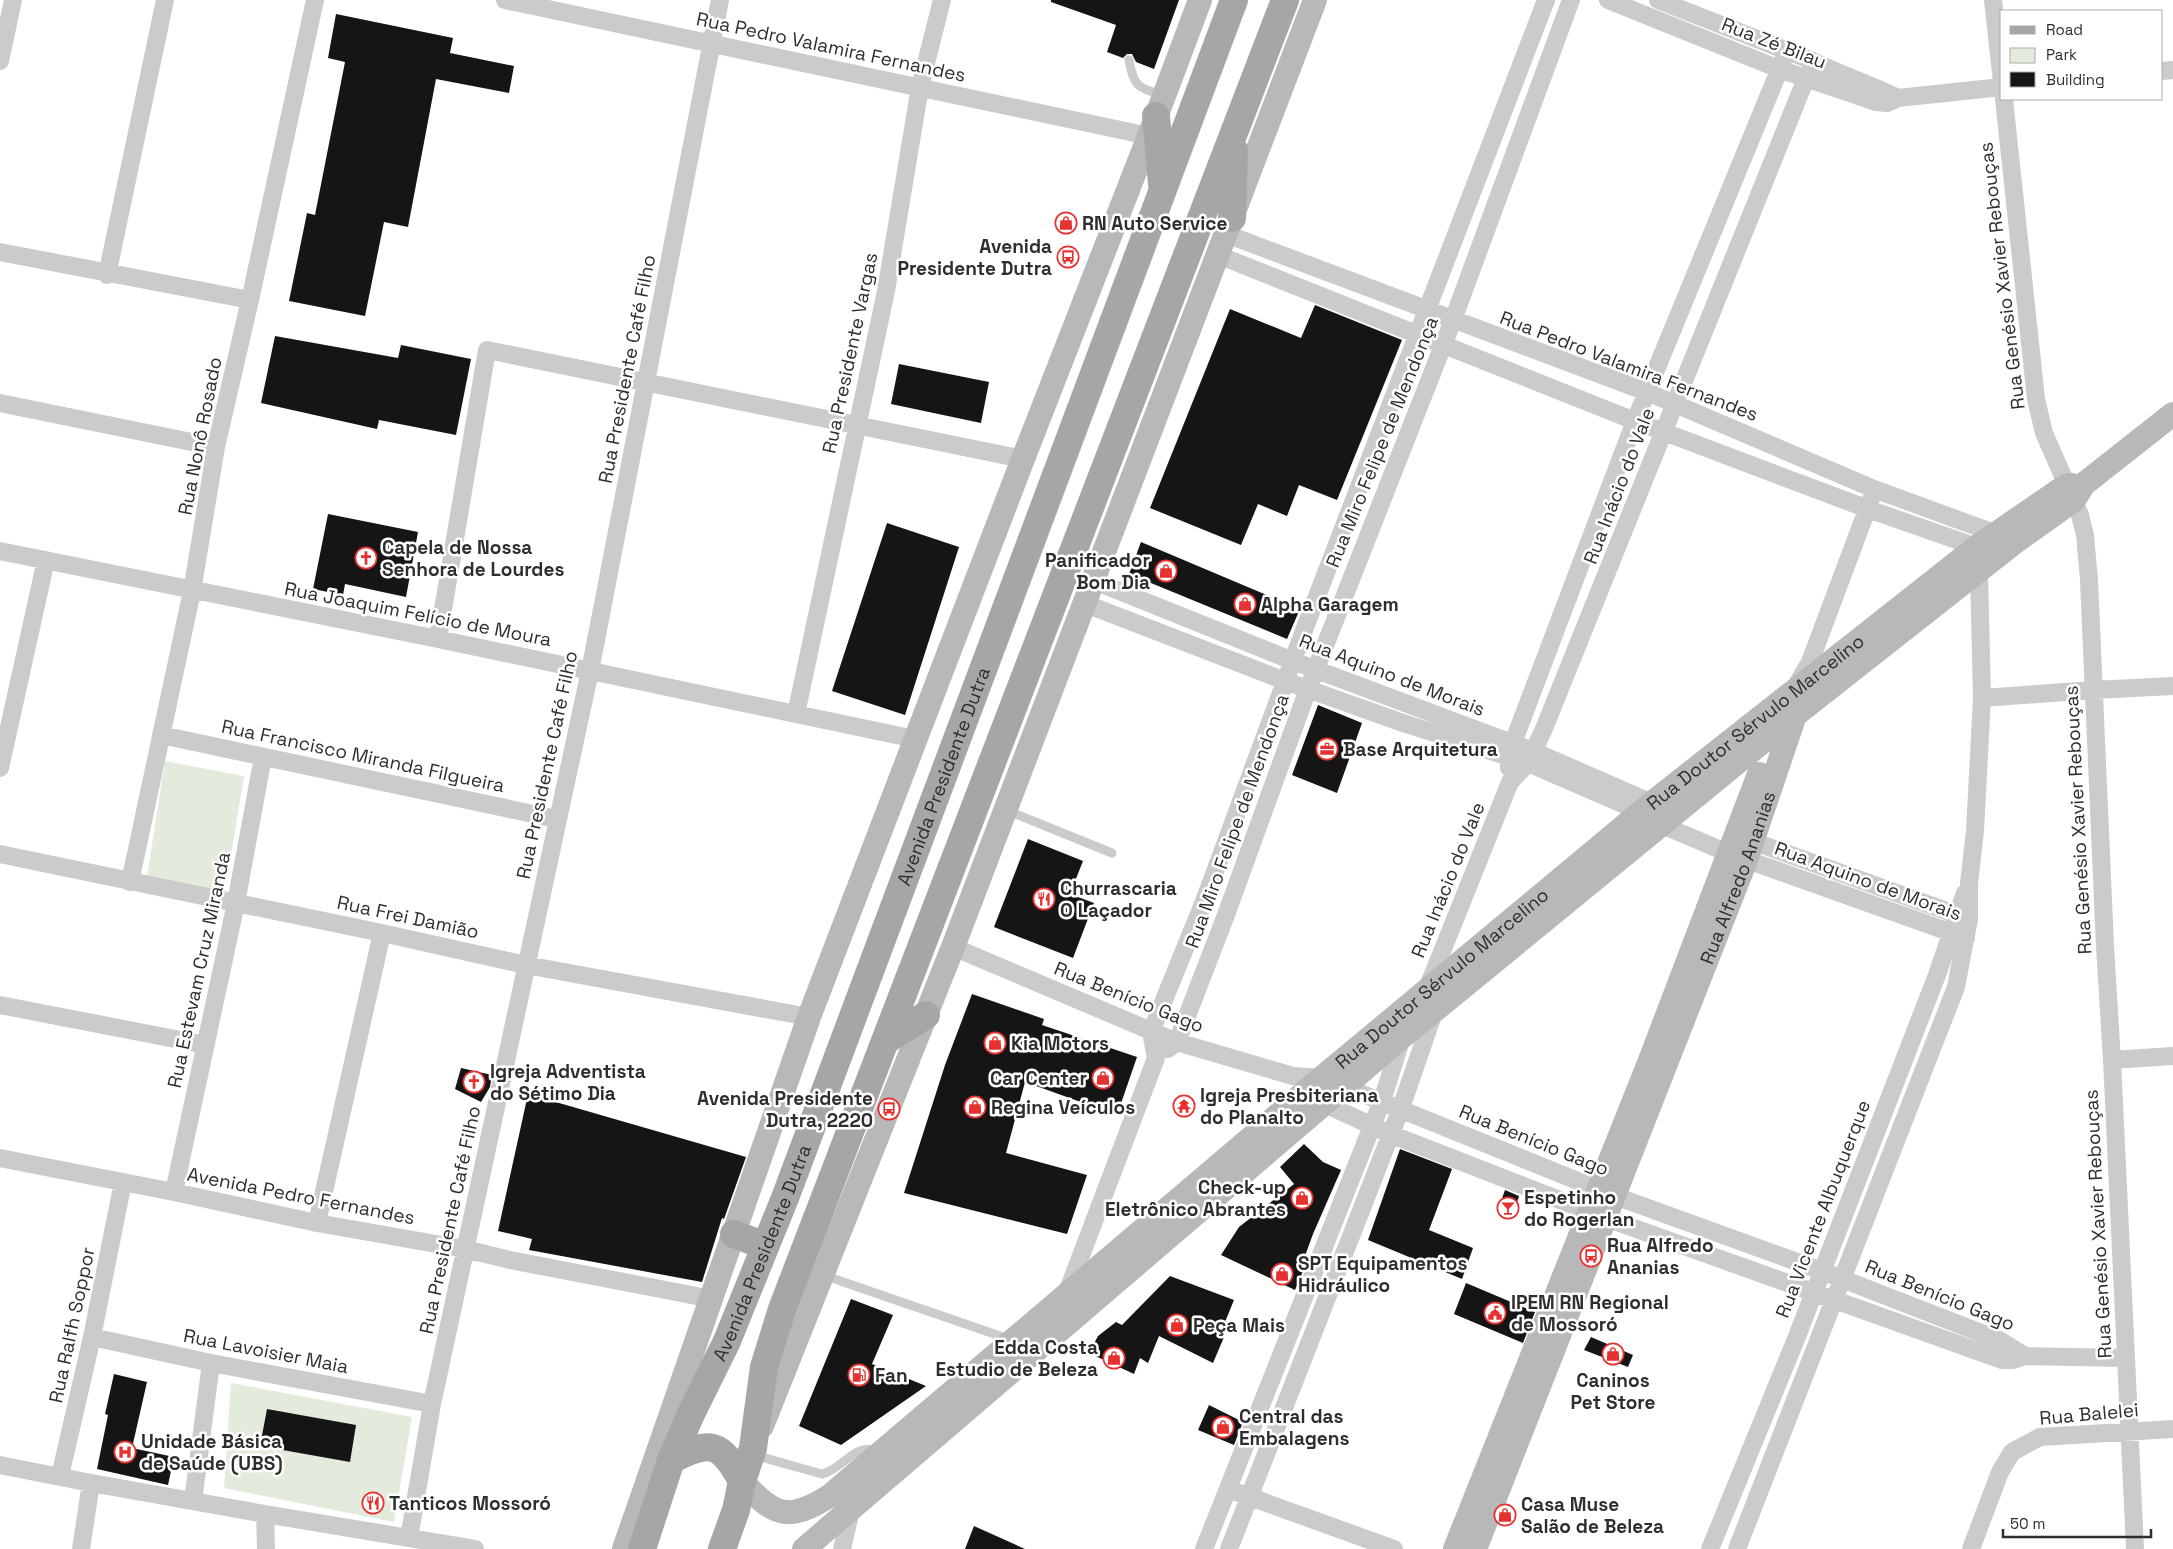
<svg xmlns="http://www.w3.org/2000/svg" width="2173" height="1549" viewBox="0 0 2173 1549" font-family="'Space Grotesk',sans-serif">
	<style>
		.green { fill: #e3ecdc }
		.building { fill: #151515 }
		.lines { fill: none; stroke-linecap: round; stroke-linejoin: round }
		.lane { stroke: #cbcbcb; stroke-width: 9 }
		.street { stroke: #cbcbcb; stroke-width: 18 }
		.secondary { stroke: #b8b8b8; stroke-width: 24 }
		.primary { stroke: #a6a6a6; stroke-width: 28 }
		.labels { text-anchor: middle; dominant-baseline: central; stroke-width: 5; stroke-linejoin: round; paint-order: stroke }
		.street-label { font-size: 19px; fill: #2e2e2e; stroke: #fff }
		.poi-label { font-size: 19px; font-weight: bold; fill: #2e2e2e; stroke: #fff; text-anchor: start }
	</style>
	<rect width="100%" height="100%" fill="#fff"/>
	<path class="green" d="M165,761l79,15 -19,116 -78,-15z
		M231,1383l181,34 -18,105 -170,-34z"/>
	<path class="building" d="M1051,0h128l-25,69 -18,-7 -4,-8h-5l-4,4 -16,-6 9,-27 -65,-23z
		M336,14l117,24 -3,15 64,13 -5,27 -73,-14 -28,148 -24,-5 -19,94 -76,-15 18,-88 8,2 30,-153 -17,-4z
		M1315,305l87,35 -65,160 -38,-15 -12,31 -29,-12 -17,41 -91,-37 80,-199 71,29z
		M275,336l123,22 3,-13 70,14 -15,76 -77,-15 -2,9 -116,-26z
		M899,364l90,18 -8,41 -90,-19z
		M328,514l90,18 -12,65 -61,-13 -2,11 -30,-6z
		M887,523l72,24 -54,168 -73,-24z
		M1141,542l159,67 -13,30 -158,-65z
		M1318,705l44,18 -25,70 -45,-18z
		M1028,839l55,22 -13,33 24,9 -21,55 -79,-31z
		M972,994l72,25 -2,6 95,32 -20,58 -92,-33 -19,71 81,22 -20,59 -163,-41 41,-128z
		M461,1068l31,7 -2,12 -9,15 -26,-13z
		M528,1094l218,63 -22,62 -2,-1 -20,64 -173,-32 3,-11 -34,-8z
		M1304,1144l19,18 18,8 -28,64 -8,22 4,1 -14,33 -74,-35 18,-28 55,-43 -14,-17z
		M1400,1149l52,20 -23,61 44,18 -11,31 -94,-39z
		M1505,1190l14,6 -6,19 -14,-8z
		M1170,1276l64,24 -11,27 4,3 -14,33 -54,-27 -11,27 -8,-5 -6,16 -45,-21 9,-17 18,-14 6,3z
		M1466,1283l69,29 -12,31 -69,-29z
		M851,1299l42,16 -21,49 54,22 -85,59 -42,-19z
		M1591,1337l42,18 -5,12 -44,-17z
		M114,1374l33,8 -15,66 42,9 -6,28 -71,-16 11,-54 -3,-1z
		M1209,1405l34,17 -9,23 -36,-15z
		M267,1409l89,16 -6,37 -90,-16z
		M974,1526l51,23h-60z"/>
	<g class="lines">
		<path class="lane" d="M1129,60c4,25 9,29 34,35
			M1006,810l106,43
			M823,1275l186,64
			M754,1455l68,19c20,-4 34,-33 55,-22"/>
		<path class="street" d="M505,0l644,136
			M1608,0l171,69 97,33 11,1 11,-5 104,-11
			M1658,0l155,61c28,14 57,23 85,37
			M1993,0l9,82
			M0,61l13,-61
			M2162,71l11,-1
			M2004,99l32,300 8,34 36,82 5,20 4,45 16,366 7,114 23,489
			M1226,234l421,158 227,97 131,48
			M0,252l250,48
			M1218,255l417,166 233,88 117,41
			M107,275l58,-275
			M0,403l216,44
			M0,551l438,88 477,100
			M1094,581l199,80 240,90 119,52 5,10
			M1086,604l199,77 118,42 125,40 113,49 21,13 66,28 238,85
			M438,639l49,-289 536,109
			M1796,686l14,-24 61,-163
			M1982,698l111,-8 80,-4
			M796,714l90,-423 34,-204 22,-87
			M161,735l396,84
			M0,768l46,-208
			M1509,768v-12l4,-13 122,-322 152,-370
			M1742,846l10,-5 214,77
			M0,854l382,79 144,32 283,52
			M130,882l62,-291 24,-144 34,-147 65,-300
			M953,947l224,95 116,34 30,2 292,118 207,75 177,69 26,16
			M1427,989l83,-207 18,-19 15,-32 270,-670
			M0,1005l206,40
			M1168,1049l9,-7 49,-127 82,-226 145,-369 118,-320
			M2112,1060l61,-4
			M1314,1099l76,35 216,84 396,142h11l12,-4 101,2
			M0,1158l174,34 143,31 148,26 45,11 202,39
			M174,1192l62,-289 27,-146
			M317,1223l65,-290
			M1066,1295l90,-237 -5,-26 52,-128 103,-279 240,-625
			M92,1337l119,26 221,41
			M0,1465l91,18 174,31 210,35
			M60,1476l32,-139 31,-155
			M1239,1493l155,56
			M193,1501l18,-138
			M265,1514l1,35
			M409,1538l23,-134 158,-733 130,-671
			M81,1549l10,-66
			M842,1549l9,-39
			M1204,1549l178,-448 20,-64
			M1229,1549l172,-441 33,-96
			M1710,1549l86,-210 141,-364 28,-82
			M1737,1549l219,-562 13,-68v-36l6,-52 7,-133 -3,-127
			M1971,1549l29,-77 12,-20 28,-15 133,-8"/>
		<g class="secondary">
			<path d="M762,1426l191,-479 362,-947"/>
			<path id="s1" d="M742,1481c33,36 47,41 89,14l481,-409 340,-283 326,-257 89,-61h5"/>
			<path d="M624,1549l185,-532 214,-558 126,-323 51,-136"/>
			<path d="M804,1549l598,-512 392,-321 221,-174 59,-42 10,-16 89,-70"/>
			<path d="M1455,1549l194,-486 110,-289"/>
			<path id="s2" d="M1475,1549l271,-689 49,-145"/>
		</g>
		<g class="primary">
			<path d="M1156,116l6,68"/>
			<path d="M1232,218l2,-68"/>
			<path d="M885,1041l41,-26"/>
			<path d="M734,1234l31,12"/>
			<path d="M671,1460c39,-20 49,-19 71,21"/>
			<path id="s3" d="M642,1549l29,-89 20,-46 36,-73 58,-143 449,-1198"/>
			<path d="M722,1549l14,-39 6,-29 11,-33 11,-81 18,-58 503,-1309"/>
		</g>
	</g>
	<defs>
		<g id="shop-ring" transform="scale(1.125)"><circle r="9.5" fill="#fff" stroke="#e7312f" stroke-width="1.5"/><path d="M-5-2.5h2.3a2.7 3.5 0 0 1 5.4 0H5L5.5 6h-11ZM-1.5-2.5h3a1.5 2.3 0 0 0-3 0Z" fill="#e7312f"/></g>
		<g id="bus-ring" transform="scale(1.125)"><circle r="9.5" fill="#fff" stroke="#e7312f" stroke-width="1.5"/><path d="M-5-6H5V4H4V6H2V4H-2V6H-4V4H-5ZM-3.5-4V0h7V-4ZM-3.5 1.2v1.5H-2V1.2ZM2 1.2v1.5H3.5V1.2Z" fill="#e7312f"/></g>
		<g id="church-ring" transform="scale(1.125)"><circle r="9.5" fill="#fff" stroke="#e7312f" stroke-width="1.5"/><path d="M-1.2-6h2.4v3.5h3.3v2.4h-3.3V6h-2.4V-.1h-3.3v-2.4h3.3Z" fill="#e7312f"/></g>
		<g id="office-ring" transform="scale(1.125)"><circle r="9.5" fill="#fff" stroke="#e7312f" stroke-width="1.5"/><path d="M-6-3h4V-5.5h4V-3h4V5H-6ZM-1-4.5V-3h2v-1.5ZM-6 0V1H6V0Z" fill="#e7312f"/></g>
		<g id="restaurant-ring" transform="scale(1.125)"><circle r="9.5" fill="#fff" stroke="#e7312f" stroke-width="1.5"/><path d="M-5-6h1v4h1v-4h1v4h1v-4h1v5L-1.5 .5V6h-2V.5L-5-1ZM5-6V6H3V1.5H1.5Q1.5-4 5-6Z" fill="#e7312f"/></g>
		<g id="temple-ring" transform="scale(1.125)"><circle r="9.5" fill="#fff" stroke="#e7312f" stroke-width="1.5"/><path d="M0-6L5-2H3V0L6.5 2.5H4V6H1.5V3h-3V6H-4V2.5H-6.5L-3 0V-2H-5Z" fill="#e7312f"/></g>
		<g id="bar-ring" transform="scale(1.125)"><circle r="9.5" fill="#fff" stroke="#e7312f" stroke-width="1.5"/><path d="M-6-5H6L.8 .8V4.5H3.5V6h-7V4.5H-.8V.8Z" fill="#e7312f"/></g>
		<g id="civic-ring" transform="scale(1.125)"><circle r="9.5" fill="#fff" stroke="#e7312f" stroke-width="1.5"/><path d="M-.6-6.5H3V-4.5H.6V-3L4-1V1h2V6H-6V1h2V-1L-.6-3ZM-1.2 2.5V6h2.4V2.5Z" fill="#e7312f"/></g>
		<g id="fuel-ring" transform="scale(1.125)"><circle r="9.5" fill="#fff" stroke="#e7312f" stroke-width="1.5"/><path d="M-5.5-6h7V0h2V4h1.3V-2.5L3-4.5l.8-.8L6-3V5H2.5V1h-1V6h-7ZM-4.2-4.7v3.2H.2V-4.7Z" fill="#e7312f"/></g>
		<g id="hospital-ring" transform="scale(1.125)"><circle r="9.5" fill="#fff" stroke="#e7312f" stroke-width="1.5"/><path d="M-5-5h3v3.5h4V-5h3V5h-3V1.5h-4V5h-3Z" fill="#e7312f"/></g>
	</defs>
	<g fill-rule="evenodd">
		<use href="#shop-ring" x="1066" y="223"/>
		<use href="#bus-ring" x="1068" y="257"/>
		<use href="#church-ring" x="366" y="558"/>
		<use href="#shop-ring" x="1166" y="571"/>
		<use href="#shop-ring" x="1245" y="604"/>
		<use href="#office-ring" x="1327" y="749"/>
		<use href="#restaurant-ring" x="1044" y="899"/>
		<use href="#shop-ring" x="995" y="1043"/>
		<use href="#shop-ring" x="1103" y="1078"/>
		<use href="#church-ring" x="474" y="1082"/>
		<use href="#temple-ring" x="1184" y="1106"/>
		<use href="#shop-ring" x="975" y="1107"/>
		<use href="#bus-ring" x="889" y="1109"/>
		<use href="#shop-ring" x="1302" y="1198"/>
		<use href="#bar-ring" x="1508" y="1208"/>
		<use href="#bus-ring" x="1591" y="1256"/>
		<use href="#shop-ring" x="1282" y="1274"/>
		<use href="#civic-ring" x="1495" y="1313"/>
		<use href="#shop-ring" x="1177" y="1325"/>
		<use href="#shop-ring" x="1613" y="1354"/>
		<use href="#shop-ring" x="1114" y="1358"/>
		<use href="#fuel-ring" x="859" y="1375"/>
		<use href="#shop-ring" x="1223" y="1427"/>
		<use href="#hospital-ring" x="125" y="1452"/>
		<use href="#restaurant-ring" x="373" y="1503"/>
		<use href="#shop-ring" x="1505" y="1515"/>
	</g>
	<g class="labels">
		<g class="street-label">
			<text transform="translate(1774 43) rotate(21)">Rua Zé Bilau</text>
			<text transform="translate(831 47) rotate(12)">Rua Pedro Valamira Fernandes</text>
			<text transform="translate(2002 276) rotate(-97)">Rua Genésio Xavier Rebouças</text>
			<text transform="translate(850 353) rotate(-78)">Rua Presidente Vargas</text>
			<text transform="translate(1629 366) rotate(21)">Rua Pedro Valamira Fernandes</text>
			<text transform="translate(627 369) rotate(-79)">Rua Presidente Café Filho</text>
			<text transform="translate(200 436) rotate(-79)">Rua Nonô Rosado</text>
			<text transform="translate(1382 442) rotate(-68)">Rua Miro Felipe de Mendonça</text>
			<text transform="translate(1619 486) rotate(-69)">Rua Inácio do Vale</text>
			<text transform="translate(418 614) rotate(11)">Rua Joaquim Felício de Moura</text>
			<text transform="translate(1392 675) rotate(21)">Rua Aquino de Morais</text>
			<text stroke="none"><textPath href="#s1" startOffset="1309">Rua Doutor Sérvulo Marcelino</textPath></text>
			<text transform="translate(363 756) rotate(12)">Rua Francisco Miranda Filgueira</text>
			<text transform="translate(547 765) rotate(-78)">Rua Presidente Café Filho</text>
			<text stroke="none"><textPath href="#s3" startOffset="830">Avenida Presidente Dutra</textPath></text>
			<text transform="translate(2078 820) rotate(-93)">Rua Genésio Xavier Rebouças</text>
			<text transform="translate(1237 821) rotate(-70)">Rua Miro Felipe de Mendonça</text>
			<text stroke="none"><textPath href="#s2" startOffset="721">Rua Alfredo Ananias</textPath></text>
			<text transform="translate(1448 880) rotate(-68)">Rua Inácio do Vale</text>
			<text transform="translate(1868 881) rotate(20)">Rua Aquino de Morais</text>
			<text transform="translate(408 917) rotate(12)">Rua Frei Damião</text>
			<text transform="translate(199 970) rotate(-78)">Rua Estevam Cruz Miranda</text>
			<text stroke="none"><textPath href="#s1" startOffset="904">Rua Doutor Sérvulo Marcelino</textPath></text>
			<text transform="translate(1129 997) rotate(22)">Rua Benício Gago</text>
			<text transform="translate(1534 1140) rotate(22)">Rua Benício Gago</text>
			<text transform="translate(301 1196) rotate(11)">Avenida Pedro Fernandes</text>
			<text transform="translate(1823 1209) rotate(-69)">Rua Vicente Albuquerque</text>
			<text transform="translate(450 1220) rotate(-78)">Rua Presidente Café Filho</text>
			<text transform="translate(2098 1224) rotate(-93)">Rua Genésio Xavier Rebouças</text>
			<text stroke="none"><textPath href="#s3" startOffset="320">Avenida Presidente Dutra</textPath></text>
			<text transform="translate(1940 1295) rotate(22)">Rua Benício Gago</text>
			<text transform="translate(72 1325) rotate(-78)">Rua Ralfh Soppor</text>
			<text transform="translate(266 1351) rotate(11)">Rua Lavoisier Maia</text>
			<text transform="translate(2089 1414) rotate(-5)">Rua Balelei</text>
		</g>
		<g class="poi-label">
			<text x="1082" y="223">RN Auto Service</text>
			<text x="1052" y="246" text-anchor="end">Avenida<tspan x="1052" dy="22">Presidente Dutra</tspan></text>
			<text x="382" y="547">Capela de Nossa<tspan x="382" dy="22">Senhora de Lourdes</tspan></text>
			<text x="1150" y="560" text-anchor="end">Panificador<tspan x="1150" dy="22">Bom Dia</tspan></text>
			<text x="1261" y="604">Alpha Garagem</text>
			<text x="1343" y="749">Base Arquitetura</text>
			<text x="1060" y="888">Churrascaria<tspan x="1060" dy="22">O Laçador</tspan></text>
			<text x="1011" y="1043">Kia Motors</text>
			<text x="490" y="1071">Igreja Adventista<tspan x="490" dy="22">do Sétimo Dia</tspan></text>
			<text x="1087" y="1078" text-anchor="end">Car Center</text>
			<text x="1200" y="1095">Igreja Presbiteriana<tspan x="1200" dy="22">do Planalto</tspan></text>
			<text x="873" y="1098" text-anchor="end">Avenida Presidente<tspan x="873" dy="22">Dutra, 2220</tspan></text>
			<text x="991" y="1107">Regina Veículos</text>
			<text x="1286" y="1187" text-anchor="end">Check-up<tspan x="1286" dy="22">Eletrônico Abrantes</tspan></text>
			<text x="1524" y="1197">Espetinho<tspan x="1524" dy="22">do Rogerlan</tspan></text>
			<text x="1607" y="1245">Rua Alfredo<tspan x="1607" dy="22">Ananias</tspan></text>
			<text x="1298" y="1263">SPT Equipamentos<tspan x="1298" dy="22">Hidráulico</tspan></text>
			<text x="1511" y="1302">IPEM RN Regional<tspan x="1511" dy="22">de Mossoró</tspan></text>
			<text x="1193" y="1325">Peça Mais</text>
			<text x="1098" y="1347" text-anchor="end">Edda Costa<tspan x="1098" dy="22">Estudio de Beleza</tspan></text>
			<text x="875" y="1375">Fan</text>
			<text x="1613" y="1380" text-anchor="middle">Caninos<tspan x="1613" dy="22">Pet Store</tspan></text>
			<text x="1239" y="1416">Central das<tspan x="1239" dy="22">Embalagens</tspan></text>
			<text x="141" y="1441">Unidade Básica<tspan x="141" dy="22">de Saúde (UBS)</tspan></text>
			<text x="389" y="1503">Tanticos Mossoró</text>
			<text x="1521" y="1504">Casa Muse<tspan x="1521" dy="22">Salão de Beleza</tspan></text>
		</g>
	</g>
	<rect x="2000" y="10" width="162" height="90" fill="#ffffff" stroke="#ababab"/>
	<rect x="2010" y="26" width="25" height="8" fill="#a6a6a6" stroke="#ababab"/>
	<text x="2046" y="35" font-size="15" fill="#2e2e2e">Road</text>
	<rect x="2010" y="48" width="25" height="15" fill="#e3ecdc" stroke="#ababab"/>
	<text x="2046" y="60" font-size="15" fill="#2e2e2e">Park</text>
	<rect x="2010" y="72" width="25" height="15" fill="#151515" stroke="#ababab"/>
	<text x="2046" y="85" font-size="15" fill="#2e2e2e">Building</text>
	<path d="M2003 1529v8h148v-8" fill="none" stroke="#2e2e2e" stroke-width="2.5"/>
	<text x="2010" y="1529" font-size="15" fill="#2e2e2e" stroke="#ffffff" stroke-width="4" paint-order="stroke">50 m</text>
</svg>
